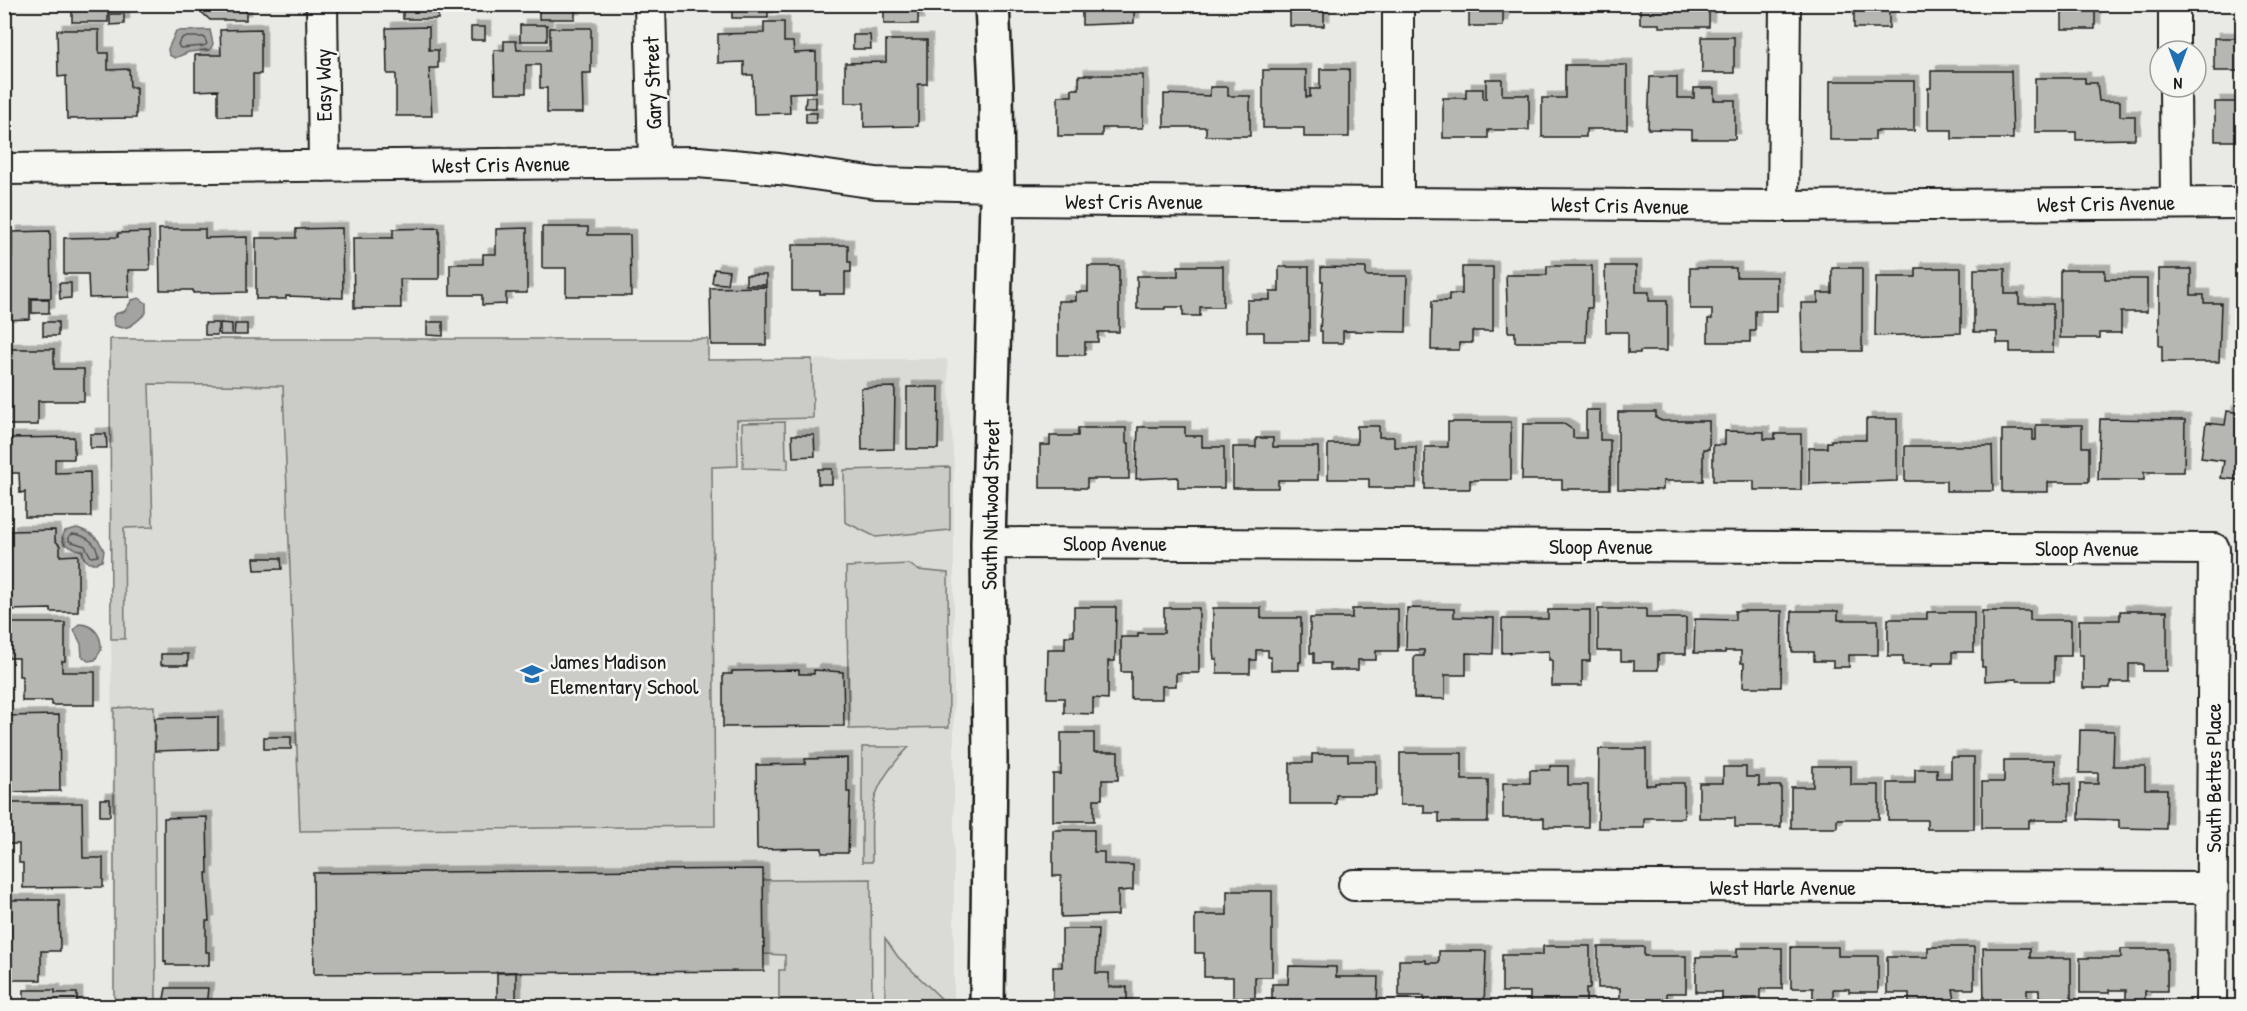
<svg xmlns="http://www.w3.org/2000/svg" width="2247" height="1011" viewBox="0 0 2247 1011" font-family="'Patrick Hand',sans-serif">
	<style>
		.built { fill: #dadad6 }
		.green { fill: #cbcbc7; stroke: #747472; stroke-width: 1.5 }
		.water { fill: #a3a3a1; stroke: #6d6d6c; stroke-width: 1.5 }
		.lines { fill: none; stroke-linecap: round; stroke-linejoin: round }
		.shore { stroke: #525251; stroke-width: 1.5 }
		.building { fill: #b6b6b3; stroke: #1c1c1c; stroke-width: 1.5; filter: url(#shadow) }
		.minor-casing { stroke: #1c1c1c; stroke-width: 34 }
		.tertiary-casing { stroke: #1c1c1c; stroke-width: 38 }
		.minor { stroke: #f6f6f2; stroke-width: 30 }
		.tertiary { stroke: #f6f6f2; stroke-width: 33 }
		.labels { text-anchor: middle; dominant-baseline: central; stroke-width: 5; stroke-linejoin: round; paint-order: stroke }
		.street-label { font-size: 22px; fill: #1c1c1c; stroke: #f6f6f2 }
		.poi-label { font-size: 22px; fill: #1c1c1c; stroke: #f6f6f2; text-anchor: start }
	</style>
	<defs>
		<filter id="shadow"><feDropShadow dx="5.5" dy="-5.5" stdDeviation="0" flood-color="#0004"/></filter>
	</defs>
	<rect width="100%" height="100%" fill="#e9e9e5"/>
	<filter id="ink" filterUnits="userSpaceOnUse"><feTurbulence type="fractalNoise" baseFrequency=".0167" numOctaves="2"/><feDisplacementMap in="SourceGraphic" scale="12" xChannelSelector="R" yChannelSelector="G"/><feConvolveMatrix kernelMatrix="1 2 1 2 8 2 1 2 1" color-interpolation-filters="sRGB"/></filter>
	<g filter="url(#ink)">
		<path class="built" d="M110,339h598v21l239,-1 7,108v539h-841z"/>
		<path class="green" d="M110,339h598v21l104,-1 1,59 -76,2 1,46 -26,1 3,359 -415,5 -17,-445 -134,-2 4,143 -29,1 1,111h-14z
			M785,422l1,37h2v10l-45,-1 -1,-45z
			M950,467v63l-74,7 -31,-15 -1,-52z
			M909,564l9,6 30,3 1,154 -100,2 -3,-162z
			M154,706l2,300h-42v-298z
			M862,747h47c-41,42 -38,59 -37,115h-10z
			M871,879l1,127h-93v-36h6v-15l-21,-1 -1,-74z
			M885,938l13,19 51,49h-64z"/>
		<path class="water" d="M210,30l3,14 -3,6 -21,2 -14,6 -6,-3 -1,-6 8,-18z
			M139,298l7,5v10c-10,9 -19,20 -32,12l-1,-8 2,-3 10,-3 7,-11z
			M77,528c14,4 22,10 27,23l-2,10 -6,2h-7l-5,-5 -2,-7 -18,-7 -2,-6 3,-7z
			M79,624c15,0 23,12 22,26l-6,10 -7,1 -6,-5 -1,-12 -7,-14z"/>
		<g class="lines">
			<path class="shore" d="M183,37h21l3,7 -3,2 -24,2 -2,-4z
				M73,534c12,1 25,9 25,22l-7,1 -6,-11 -16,-5v-5z"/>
		</g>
		<path class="building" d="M72,4h36v18h-36z
			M193,4h53v16h-36z
			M403,4h35v15h-35z
			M448,4h14v8h-14z
			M539,4h36v15h-36z
			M732,4h36v14h-36z
			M884,4h34v20h-34z
			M1082,4h52v19l-52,2z
			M1290,4h34v22h-34z
			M1469,4h34v22h-34z
			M1640,4h69v23h-50v-3h-19z
			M1854,4h53v3l-18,-1v22h-35z
			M2025,4h70v25h-33v-23z
			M2241,4h1v23h-1z
			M110,14h14v10l-14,1z
			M764,22h20v20h9l1,11 22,-1v40l-27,1 1,20 -36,1 -1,-39h-9v-13l-26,1v-29l46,-1z
			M520,25h27v16h-27z
			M429,27v23h9v18h-9l3,48h-36v-42h-9l-1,-46z
			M471,27h14v13h-14z
			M550,28h41v45h-9l1,40h-36v-25h-7v-23h-14v28h-31l-1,-43h10v-9h12l1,9h33z
			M261,29v45h-8v42h-35v-26l-23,1v-36h26l-1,-25z
			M57,30h42v23h9v17l21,-1 1,18h6v31l-69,1 -1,-43 -8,1z
			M853,35h17l1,14h-18z
			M1702,37h32v36h-32z
			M2214,38h28v33h-28z
			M886,40h41v44h-9v42l-54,1v-24h-19v-40l41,-1z
			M1565,65h62v64h-41v8h-44v-39h23z
			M1320,69h29v68h-45v-9h-41v-58h43v27h4v-8h10z
			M1931,71h80l2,68h-61v-9h-24v-42h3z
			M1079,75h64v53h-41v8h-44v-40h14v-7h7z
			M1650,77h27v21h17v-10h20v12h21v39h-43v-9l-44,-1z
			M2035,78h50v5h12l2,18h21v15h15v23l-59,1v-8h-41z
			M1486,79h16v16h27v35h-41v8h-45v-40h23v-9h17v10h3z
			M1830,81h84v50h-39v9h-45z
			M1210,87h18v9h22v40h-44v-9h-42v-33l46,2z
			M2238,92h4v49h-27v-39h23z
			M806,97h10v11h-11z
			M806,113h11l-1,10h-10z
			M542,227h46v8h42l1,61h-65v-28h-24z
			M342,228l1,70 -57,-2v3h-30v-61h40v-9z
			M439,228v51h-39l1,29h-47l-1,-70h40v-9z
			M527,228v65h-21v11l-24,1v-10h-32v-31h33v-10h13v-25z
			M159,229h46v9l42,-1v55l-54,1v-3h-33z
			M50,231l1,67h-21v21l-26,1v-56h3v-7h5v-25z
			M149,232l1,38h-22l1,27 -40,1 -1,-24h-24v-36l54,-1v-4z
			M792,245h56v17h3v10h-6v22h-25v-3h-28z
			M1088,266h31v66h-21v10h-13v13h-27v-54h18v-9h12z
			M1178,266h45v41h-23v9h-17v-9h-18v2h-28v-33h41z
			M1547,266h45v42h-5l-1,34h-71v-10h-7l-2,-57h41z
			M1605,266h31v26h13v9h18v50h-27v2h-12v-21h-22z
			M1279,267h30v74h-45v-9h-17v-32h23v-8h9z
			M1321,267l45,1v8h41l-1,56 -63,-1v12h-21v-12h-2l3,-50h-2z
			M1462,267h31v64h-21v12h-13v7h-28l1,-49h17v-7h13z
			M1690,268h46v9h41v34h-22v20h-5v11h-42v-23h4v-10h-22z
			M1832,268h30v83h-60l-1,-48h17v-10h14z
			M1916,268h45v65l-86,3 1,-59h40z
			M714,269l15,2 -2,13 -15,-1z
			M1974,269h31v25h14v10h34v48h-43v-9h-13v-11h-23z
			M2159,269h32v26h13v8h17l-2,59h-57v-16h-3z
			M2060,270h45v9h42v33h-26v21h-21v5h-40z
			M746,275h20v10h-20z
			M59,283h12v15l-11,1z
			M766,287v58h-55l-1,-57z
			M32,299h17v14h-17z
			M43,322h15v14h-15z
			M427,322h16v14l-16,-1z
			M205,323h13l-1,12h-12z
			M220,323l12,1v11h-12z
			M235,324h12v11h-13z
			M4,349h50v20h30v32h-46v24h-34z
			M895,387l-1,62 -32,1 -1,-62z
			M907,387h32l-1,62h-31z
			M1586,410h14v30h10v49h-48v-9h-40l1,-56h41l9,6v8h13z
			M2227,411l15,2v73h-4l1,-6 -18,-2 3,-17 -23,-3 5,-35 19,2z
			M1618,412h38v6l6,3h47v28h-6v32h-40v9l-45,-1z
			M1866,419h31v62l-88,3v-36h18v-6h4v-2h35z
			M2100,419l85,1 -1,52h-40v8h-46z
			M1448,422h63v58h-41v9h-45v-42h23z
			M2036,425h46v22h7v35h-41v10h-46v-62h31v10h3z
			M1357,426h22v11h15v10h22v41h-47v-9h-41v-35h29z
			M1138,427h47v9h17v11h22v41h-46v-11l-42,2z
			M1078,428h48v15h3v36h-42v9h-47v-43h10v-9h28z
			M1725,431l39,1v7h11v-5h26v56h-47v-9h-41v-36h12z
			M90,434h16l1,14h-17z
			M792,435h22l1,21 -22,1z
			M74,437v22h-19v14l35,-1 1,45h-66v-25l-5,1 -1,-20h-11v-35z
			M1256,438h17v9h45v33h-40v8h-45v-41h23z
			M1905,446h87l1,45h-47v-10h-41z
			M818,469h14v15h-14z
			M55,530v10l5,6v10l18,-1v57h-27v-3l-45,1v-57h4v-22z
			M254,558h27l1,11 -27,1z
			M1074,607h42l-1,54h-7v38l-15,-1v16l-29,-1v-15h-17l1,-49h17v-13h9z
			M1164,608h35v65h-23v13h-14v13h-31v-27h-10v-35h17v-4h26z
			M1213,608h48v10h40v44h-2v8h-28v-13h-3v-7h-12v10h-6v13h-33v-14h-3l-1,-9z
			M1407,608l47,1v8l40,1 -1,36 -27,-1v22h-21v24l-31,-1v-42h10v-6h-18z
			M1352,609h46v42h-22v9h-18v10h-28v-7h-16v-10h-4v-35h42z
			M1598,609h48v9h40v36h-28v16h-24v-9h-13v-10h-23z
			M1548,610h42v51h-8v25h-30v-26h-3v-9l-47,2v-34h46z
			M1735,611h47l-1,76h-38l1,-24h-3v-12h-16v2h-31l1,-34 40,1z
			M1792,611h46v9h40v35h-29v12h-16v-6h-19v-9h-22l-1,-17z
			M1982,611h48v9h41v36h-17v25h-37v-2l-32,2v-14h-3z
			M2120,611h47v60h-24v-7h-14v18h-19v6h-27v-33h-4v-35h41z
			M1927,612h47v40h-22v11h-19v2h-30v-9h-15v-37h39z
			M8,623h57v38h-3v11h33v33h-43v-4h-30v-25h-3v-18h-11z
			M161,654h27v11h-27z
			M799,670v4h15v-4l29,2 1,54 -121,1v-53h9v-3z
			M59,715l1,76 -52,1 -2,-76z
			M218,717v32l-63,2v-33z
			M2080,730l34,1 -1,35h32v23h22l-1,40 -47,-1v-8l-40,-1 1,-35h18v-11h-19z
			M1061,733h33v19h24v28h-16v19h-8v22h-41v-47h8z
			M264,737h27v12h-27z
			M1599,749h47v36h9v-2h29v35h-40v10h-46z
			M1400,753h62v27h26v42h-49v-9h-15v-8h-24z
			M1312,754h36v7h28v34h-40v9h-46v-41h22z
			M1951,757h23v72h-47v-9h-39v-37h27v-14h22v9h14z
			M847,758v34h3l-2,61h-26v-5l-65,1 -1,-84 49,-1v-5z
			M2004,760h51v23l15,1v36h-41v8h-47v-46h22z
			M1550,766h18v19h20v42h-44v-9h-41v-35h27v-13h20z
			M1813,766h38v19h28v34h-42v9h-46v-41h22z
			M1723,767h23v10h13v9h22v41h-46v-9h-36v-35h24z
			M100,799h10v17h-10z
			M4,803h78l1,55h20v29l-80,1v-25h-4v-19h-14z
			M207,817l1,56h-2l3,48h-3v31h3v13h-43v-4l-2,1v-144z
			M1053,830h41v22h10v12l29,1v25l-15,1v24l-57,2v-41h-8z
			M763,869l1,102 -450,3 -1,-101z
			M1227,891h45v86h-17v21h-22v-21h-29v-24h-9v-38h32z
			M8,900h51l1,51h-19v29h-33z
			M1062,929h36l-2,44h13v14h18v19h-74v-39h9z
			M1543,946h47v42h-4v18h-56v-14h-28v-37h41z
			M1598,947h46v9h42v37h-19v13h-47v-18h-22z
			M1791,947h47v9h40v36h-29v-3h-16v11h-20v-12h-22z
			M1928,947h46v42h-21l3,17h-47v-13h-22v-36h41z
			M1737,948h45v41h-22v9h-18v8h-20v-14h-26v-35h41z
			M1983,948h47v10h41v48h-29v-9h-3v-7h-12v16h-43z
			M2121,949h46v42h-22v10h-19v-11h-17v3h-29v-35h41z
			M1439,951h47l-2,55h-60v-10h-25v-36h27v3h13z
			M1289,966l47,1v10h42l-1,29h-105v-22h16z
			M497,972h19v34h-19z
			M166,988h42l-2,18h-40v-2h-3z
			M24,990h31v3h22v13h-53z"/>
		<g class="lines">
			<g class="minor-casing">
				<path id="minor" d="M322,4l2,162
					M650,4l4,158
					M1398,4v198
					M2174,4v47
					M2175,87l1,115
					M4,169l694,-7 81,7 97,14 121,3
					M997,200l786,6 459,-3
					M1783,206l2,-202
					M988,543l1226,6 -3,457
					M1354,885l859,3"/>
			</g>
			<g class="tertiary-casing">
				<path id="tertiary" d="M987,1006l3,-245 -2,-218 9,-343 -1,-114 -4,-82"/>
			</g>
			<use href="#minor" class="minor"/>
			<use href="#tertiary" class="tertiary"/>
		</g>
	</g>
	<defs>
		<g id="school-bare" transform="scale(1.8)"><path d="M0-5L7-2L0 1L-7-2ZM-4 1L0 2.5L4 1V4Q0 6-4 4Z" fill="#1f6fb2" stroke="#f6f6f2" stroke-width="2.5" paint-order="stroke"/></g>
	</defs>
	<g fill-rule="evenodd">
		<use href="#school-bare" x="532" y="674"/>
	</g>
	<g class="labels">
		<g class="street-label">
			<text transform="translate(652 83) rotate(-92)">Gary Street</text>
			<text transform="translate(323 85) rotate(-91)">Easy Way</text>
			<text transform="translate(501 164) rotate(-1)">West Cris Avenue</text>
			<text x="1134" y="201">West Cris Avenue</text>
			<text transform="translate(2106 203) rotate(-1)">West Cris Avenue</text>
			<text transform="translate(1620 205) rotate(1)">West Cris Avenue</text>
			<text transform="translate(990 505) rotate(-89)">South Nutwood Street</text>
			<text x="1115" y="543">Sloop Avenue</text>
			<text x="1601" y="546">Sloop Avenue</text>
			<text x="2087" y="548">Sloop Avenue</text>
			<text transform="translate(2213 778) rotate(-90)">South Bettes Place</text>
			<text x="1783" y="887">West Harle Avenue</text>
		</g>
		<g class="poi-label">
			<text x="550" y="661">James Madison<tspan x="550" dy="25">Elementary School</tspan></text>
		</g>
	</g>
	<rect width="2247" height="1011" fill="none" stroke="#f6f6f2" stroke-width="24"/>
	<rect x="12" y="12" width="2223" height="987" fill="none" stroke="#1c1c1c" stroke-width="2" filter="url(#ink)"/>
	<g transform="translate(2178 69) rotate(180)"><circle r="28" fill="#f6f6f2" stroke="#9f9f9c" stroke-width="1.5"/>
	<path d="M0-4.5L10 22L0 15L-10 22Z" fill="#1f6fb2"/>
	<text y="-9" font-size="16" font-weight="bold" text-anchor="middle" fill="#1c1c1c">N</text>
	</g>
</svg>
